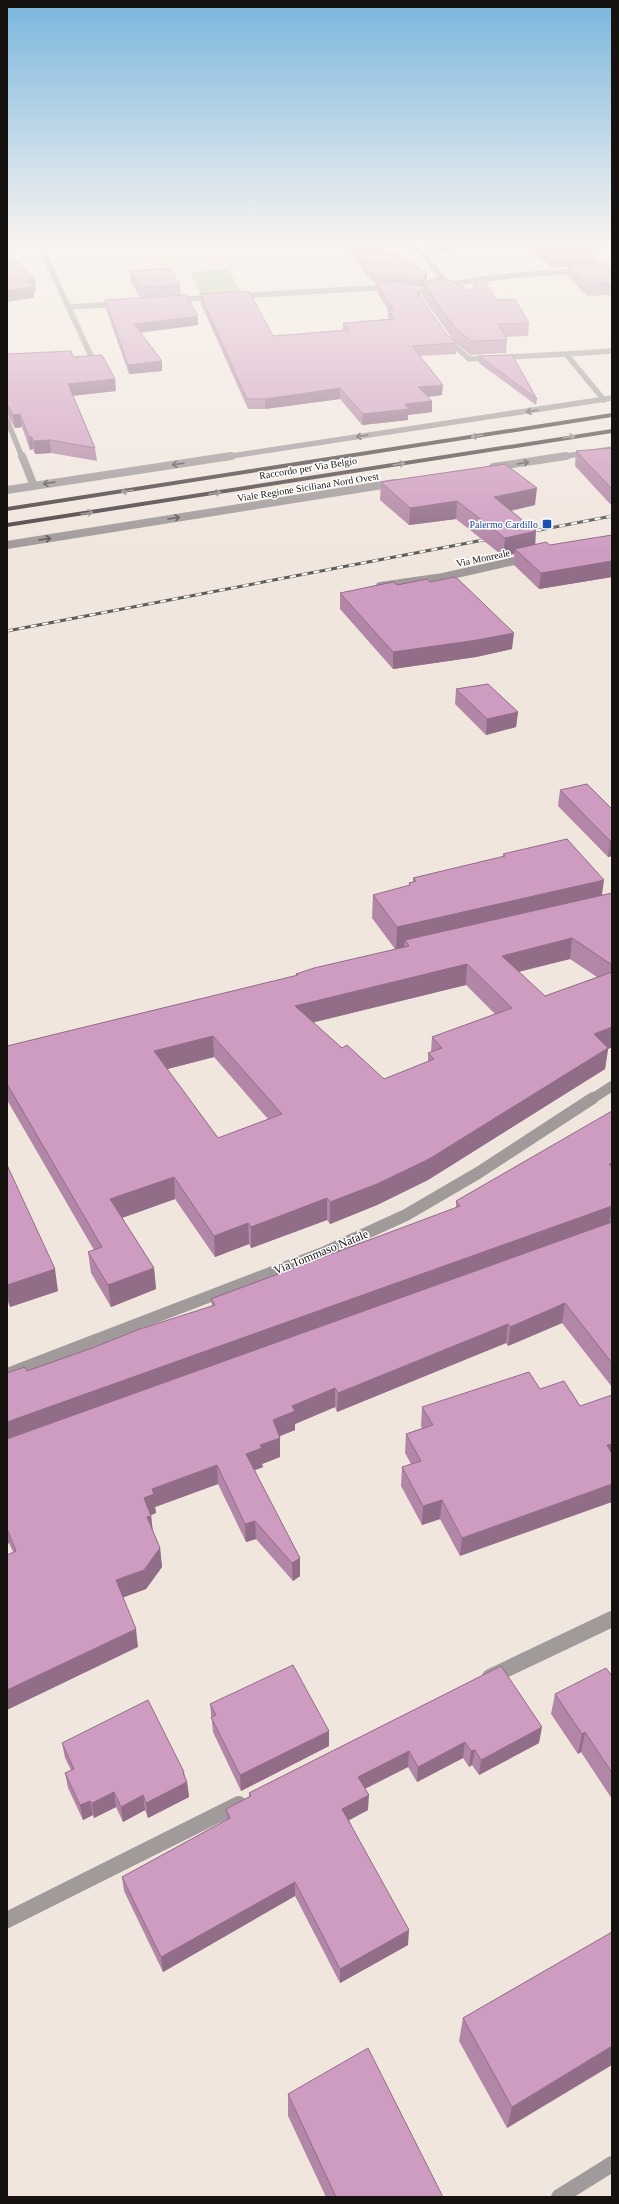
<svg xmlns="http://www.w3.org/2000/svg" width="619" height="2204" viewBox="0 0 619 2204" font-family="'Times New Roman',serif">
	<style>
		.green { fill: #a3c291 }
		.lines { fill: none; stroke-linecap: round; stroke-linejoin: round }
		.service { stroke: #a09a9b; stroke-width: 16 }
		.minor-far1 { stroke: #a09a9b; stroke-width: 5.5 }
		.minor { stroke: #a09a9b; stroke-width: 8 }
		.tertiary-far3 { stroke: #a09a9b; stroke-width: 5.5 }
		.tertiary-far2 { stroke: #a09a9b; stroke-width: 8 }
		.tertiary-far1 { stroke: #a09a9b; stroke-width: 10 }
		.tertiary { stroke: #a09a9b; stroke-width: 12 }
		.motorway { fill: #504446; fill-rule: evenodd }
		.rail-casing { stroke: #615b57; stroke-width: 3 }
		.rail { stroke: #fff; stroke-width: 2; stroke-dasharray: 6; stroke-linecap: butt }
		.wall { fill: #b286a6; fill-rule: evenodd }
		.shaded-wall { fill: #916d87 }
		.building { fill: #cf9cc1; stroke: #916d87; fill-rule: evenodd }
		.oneway { stroke: #5b5656 }
		.oneway2 { stroke: #968f90 }
		.transit-dot { fill: #1a4fb4; stroke: #fff; stroke-width: 1.5 }
		.labels { text-anchor: middle; dominant-baseline: central; stroke-width: 3; stroke-linejoin: round; paint-order: stroke }
		.far-street-label { font-size: 10px; fill: #161210; stroke: #fff }
		.far-transit-label { font-size: 10px; fill: #164399; stroke: #fff; text-anchor: end }
		.street-label { font-size: 12px; fill: #161210; stroke: #fff }
	</style>
	<rect width="100%" height="100%" fill="#f1e6de"/>
	<path class="green" d="M229,269l12,24 -40,3 -11,-24z"/>
	<g class="lines">
		<path class="service" d="M490,1677l122,-58
			M7,1920l232,-116
			M559,2197l53,-33"/>
		<path class="minor-far1" d="M42,245l7,20 43,93
			M411,245l14,11 17,22 -14,5
			M237,296l154,-9
			M173,300l42,-3
			M423,304l-8,-11c65,-18 130,-20 197,-24
			M69,307l51,-3
			M446,338l23,21 97,-5 38,46
			M566,354l46,-3
			M7,420l15,37"/>
		<path class="minor" d="M22,456l12,30
			M380,586l63,-9 85,-19"/>
		<path class="tertiary-far3" d="M225,457l387,-59
			M560,457l52,-8"/>
		<path class="tertiary-far2" d="M493,467l73,-11
			M7,490l224,-34
			M7,545l388,-62"/>
		<path class="tertiary-far1" d="M592,1099l20,-13"/>
		<path class="tertiary" d="M7,1374l318,-122 81,-37 72,-42 115,-75"/>
		<path class="motorway" d="M612,413v4l-605,94v-4z
			M612,429v4l-605,94v-4z"/>
		<g class="rail-casing">
			<path id="rail" d="M524,533l88,-17
				M7,631l487,-93"/>
		</g>
		<use href="#rail" class="rail"/>
	</g>
	<path class="wall" d="M348,245h31l48,28v6l-2,1v3l45,8 27,9 32,23 -1,13 -23,1 2,3 -1,13 -36,2 -16,-14 -32,-45 1,-9h-3l-8,-1 36,50 9,7 -1,11 -36,2 22,39 -14,2 4,15 -24,3v5l-46,5 -22,-26 -75,10h-17l-47,-105 -1,-10 73,42 70,-6v-7l45,-4v-9l-11,-18v-8h-1l-10,-10z
		M430,245h27l-17,8z
		M526,245h59l12,13 -1,5 16,8v24l-25,1 -20,-20 1,-9 -16,1z
		M130,271l50,14 1,10 17,30 -58,8 22,38 -33,3 -23,-65 -1,-9 35,-2 -9,-16z
		M7,354l66,3 43,34 -43,5 22,52 2,13 -46,-8 -16,1 -2,-5 -3,1 -8,-23 -7,1 -7,-12h-1z
		M479,356l58,43 -1,6 -57,-42z
		M612,448v58l-37,-40 1,-15z
		M381,482l154,23 -24,6 24,33 15,1 62,-10v42l-73,12 -25,-24v-11l-11,2 -47,-37 -47,6 -29,-25z
		M397,585l115,64 -36,8 -83,12 -53,-60v-16z
		M456,689l62,23 -2,15 -30,8 -31,-31z
		M560,790l52,19v47l-4,1 -50,-51z
		M503,854l99,41 10,-2v154l-4,2 -3,20 -177,111 -51,25 -47,19 -3,-4 -76,28 -2,-4 -34,13 -40,-58 -53,19 32,50 2,21 -45,18 -20,-34 -3,-21 6,-2 -87,-150v-54l289,-70v-2l99,-25 -23,-31 1,-23 36,-9v-3l4,-1v-4l90,-21zM570,959l27,18 -52,19 -26,-24zM466,985l29,29 -63,23 -1,15 -3,1v9l-44,17 -42,-31 -29,-26zM214,1057l54,62 -50,19 -51,-69z
		M612,1111v276l-50,-64 -54,23 -2,-3 -169,69 -2,-5 -40,17v6l-16,6 1,2v19l-18,7 1,3 -8,3 45,106 -7,5 -37,-42 -10,3 -28,-58 -63,23 1,6 -5,2 2,16 7,17 2,19 -16,22 -23,8 15,50 -125,-95 -4,-9 -2,1v-171l20,-2 185,-65 -1,-7 245,-91v-7z
		M7,1165l51,126 -48,16 -3,-7z
		M540,1389l40,17 -120,150 -20,-37 -18,6 -21,-39 1,-19 9,-3 -6,-11 1,-19 16,-6 -1,-2 1,-19z
		M501,1666l38,77 -60,32 -7,-10 -3,2 -6,-9 -46,24 -9,-15 -43,22 3,21 -19,10 59,125 -68,38 -45,-87 -132,76 -39,-81 -2,-14 104,-57v-11l23,-12v-4z
		M612,1676v123l-31,-47 -3,2 -27,-40 4,-20z
		M210,1704l119,42 -88,45 -28,-59z
		M62,1743l123,34 2,5 2,15 -41,21 -3,-8 -22,12 -7,-15 -22,11 -1,-3 -10,5 -15,-32 -3,-15 6,-3 -6,-12z
		M612,1932l-105,196 -48,-87 4,-23z
		M288,2094l155,103h-117l-38,-81z"/>
	<path class="shaded-wall" d="M441,245h16l-17,8z
		M427,273v6l-2,1v6l-2,-3v4h-3v-6z
		M35,279l1,11 -2,1v7l-27,4v-12l19,-10z
		M198,316v9l-63,8 -1,-9z
		M162,361v10l-33,3 -1,-9z
		M115,379l1,12 -47,5 -1,-12z
		M443,385l-1,10 -24,3v-11z
		M340,388v11l-75,10v-10z
		M432,401v11l-24,3v5l-46,5 1,-11 42,-10z
		M20,414l2,13 -7,1 -2,-13z
		M29,437h3l1,12 -3,1z
		M50,440l1,13 -16,1 -2,-13z
		M537,488l-2,17 -42,9 1,-17z
		M457,501l-1,18 -47,6 1,-17z
		M536,531l-1,18h-20l-1,5 -11,2 2,-18z
		M612,561v16l-73,12 2,-16z
		M514,633l-2,16 -36,8 -83,12v-17z
		M518,712l-2,15 -30,8 1,-16z
		M612,840v16l-4,1 2,-16z
		M604,880l-3,22 -192,44 -4,-6 -1,8 -8,2 1,-23z
		M572,938l-2,21 -70,17 2,-20z
		M467,964l-1,21 -171,42v-21z
		M612,1027v20l-4,2 -3,20 -177,111 -51,25 -47,19v-22l264,-168z
		M213,1036l1,21 -58,15 -2,-21z
		M174,1177l1,22 -62,22 -3,-22z
		M327,1198v22l-76,28v-21z
		M612,1206l-3,19 -602,218v-21z
		M248,1223l1,21 -34,13 -1,-21z
		M154,1268l2,21 -45,18 -3,-22z
		M55,1269l3,22 -48,16 -3,-16v-6z
		M565,1303l-3,20 -54,23 2,-19z
		M508,1324l-2,19 -169,69 1,-19z
		M335,1388v19l-40,17v6l-22,9v-19l19,-14z
		M280,1438v19l-18,7 1,3 -16,6 -1,-19 14,-9z
		M612,1444v17l-5,-16z
		M217,1465l1,19 -63,23 1,6 -10,4 -2,-19 8,-9z
		M612,1484v18l-152,54 2,-18z
		M442,1500l-2,19 -18,6 1,-19z
		M151,1516l2,19 -6,-18z
		M255,1521l1,18 -10,3 -1,-18z
		M7,1533l2,10 -2,1z
		M160,1548l2,19 -16,22 -27,10 -3,-19z
		M300,1558v18l-7,5 -1,-18z
		M136,1629l2,18 -131,63v-20z
		M542,1727l-3,16 -60,32 2,-15z
		M329,1731v15l-88,45 -1,-16z
		M585,1732l-4,20 -3,2 4,-20z
		M465,1742l-2,16 -46,24 1,-15z
		M475,1750l-3,15 -3,2 2,-16z
		M409,1751l-1,16 -50,25v-15z
		M184,1772l2,11 1,-1 2,15 -41,21 -2,-15 37,-30z
		M114,1792l2,15 -22,11 -2,-15z
		M143,1795l2,15 -22,12 -2,-15z
		M369,1795l-1,15 -26,14v-15z
		M90,1801l3,14 -10,5 -3,-15z
		M295,1882v14l-132,76 -2,-15z
		M409,1930l-1,15 -68,38v-14z
		M612,2046v19l-105,63 5,-21z"/>
	<path class="building" d="M352,245h27l48,28 -3,3 1,4 -5,1 -23,-4 -20,1 -11,-9z
		M536,245h49l12,13 -45,2z
		M7,253l28,26 -9,1 7,7 -26,3z
		M605,263l7,8v12l-24,2 -20,-20z
		M170,268l10,17 -41,2 -9,-16z
		M481,276l16,24 18,-1 14,24 -31,1 9,16 -36,1 -16,-13 -32,-45 23,-5 24,13z
		M397,281l14,3 37,52 9,7 -45,3 31,39 -25,2 14,14 -27,3 4,5 -46,5 -23,-26 -75,11h-18l-47,-105 49,-3 24,45 76,-6 -6,-7 52,-4 -7,-9h6l-17,-27z
		M186,295l12,21 -64,8 28,37 -34,4 -23,-65z
		M71,351l2,6 29,-2 13,24 -47,5 27,64 -45,-8 -17,1 -1,-4h-3l-9,-23 -7,1 -6,-11v-50z
		M512,355l25,44 -58,-43z
		M612,448v41l-36,-38z
		M505,464l32,24 -43,9 42,34 -31,7 -48,-37 -47,7 -29,-26z
		M612,535v26l-71,12 -26,-24 31,-7 4,3z
		M454,577l5,3 55,53 -37,7 -84,12 -53,-59 53,-11 4,3 30,-6 3,3z
		M488,684l30,28 -31,7 -31,-30z
		M587,784l25,25v31l-2,1 -50,-51z
		M567,839l37,41 -207,47 -24,-32 37,-10 -1,-2 7,-2 -3,-3 92,-22 -2,-2z
		M612,893v72l-40,-27 -70,18 43,40 67,-24v55l-18,7 14,14 -179,111 -52,25 -47,18 -3,-4 -76,29 -3,-4 -34,13 -40,-59 -64,22 44,69 -46,17 -20,-33 14,-5 -95,-163v-38l291,-71 -2,-1 18,-6 95,-22 -4,-6zM467,964l45,44 -80,29 10,11 -14,5 6,6 -50,20 -37,-34 -5,3 -47,-42zM213,1036l69,78 -64,24 -64,-87z
		M612,1111v52l-3,1 3,4v38l-605,216v-49l18,-6 2,4 68,-24 42,-17 78,-25 -4,-6 249,-93 -4,-5z
		M7,1165l48,104 -48,16z
		M612,1222v141l-47,-60 -55,24 -2,-3 -170,69 -3,-5 -43,18 3,5 -22,9 7,18 -20,7 2,3 -16,6 54,104 -8,5 -37,-42 -10,3 -28,-59 -65,24 2,5 -10,4 7,18 -4,1 13,31 -16,22 -28,10 20,49 -129,61v-135l9,-4 -9,-22v-90z
		M529,1372l11,17 24,-8 16,25 32,-11v49l-5,1 5,9v30l-150,54 -20,-38 -19,6 -21,-39 19,-6 -15,-27 27,-9 -11,-18z
		M293,1665l36,66 -89,44 -29,-58 5,-2 -6,-11z
		M501,1666l41,61 -61,33 -6,-10 -4,1 -6,-9 -47,25 -9,-16 -51,26 11,18 -27,14 67,121 -69,39 -45,-87 -134,75 -39,-80 108,-59 -4,-9 25,-13 -2,-3z
		M606,1668l6,8v97l-27,-41 -3,2 -27,-40z
		M148,1700l36,72 -1,1 4,9 -41,21 -3,-8 -22,12 -7,-15 -22,11 -2,-2 -10,4 -15,-32 9,-4 -12,-26z
		M612,1932v114l-100,61 -49,-89z
		M368,2048l75,149h-107l-48,-103z"/>
	<defs><path id="oneway-shaft" d="M-6 0H5M1.5-3L5.5 0L1.5 3" fill="none" stroke-width="1.6" stroke-linecap="round" stroke-linejoin="round"/></defs>
	<g class="oneway">
		<use href="#oneway-shaft" transform="translate(532 411) rotate(171)"/>
		<use href="#oneway-shaft" transform="translate(362 436) rotate(171)"/>
		<use href="#oneway-shaft" transform="translate(523 463) rotate(-9)"/>
		<use href="#oneway-shaft" transform="translate(178 464) rotate(172)"/>
		<use href="#oneway-shaft" transform="translate(49 483) rotate(172)"/>
		<use href="#oneway-shaft" transform="translate(174 518) rotate(-9)"/>
		<use href="#oneway-shaft" transform="translate(45 539) rotate(-9)"/>
	</g>
	<g class="oneway2">
		<use href="#oneway-shaft" transform="translate(477 436) rotate(171)"/>
		<use href="#oneway-shaft" transform="translate(569 437) rotate(-9)"/>
		<use href="#oneway-shaft" transform="translate(399 464) rotate(-9)"/>
		<use href="#oneway-shaft" transform="translate(127 491) rotate(171)"/>
		<use href="#oneway-shaft" transform="translate(215 493) rotate(-9)"/>
		<use href="#oneway-shaft" transform="translate(87 513) rotate(-9)"/>
	</g>
	<linearGradient id="sky" x2="0" y2="1"><stop stop-color="#79b6de"/><stop offset="0.44" stop-color="#f9f4f0"/><stop offset="1" stop-color="#f9f4f0" stop-opacity="0"/></linearGradient>
	<rect width="619" height="553" fill="url(#sky)"/>
	<rect class="transit-dot" x="542" y="519" width="10" height="10" rx="2"/>
	<g class="labels">
		<g class="far-street-label">
			<text transform="translate(308 468) rotate(-9)">Raccordo per Via Belgio</text>
			<text transform="translate(308 487) rotate(-9)">Viale Regione Siciliana Nord Ovest</text>
			<text transform="translate(483 558) rotate(-12)">Via Monreale</text>
		</g>
		<g class="far-transit-label">
			<text x="538" y="524">Palermo Cardillo</text>
		</g>
		<g class="street-label">
			<text transform="translate(321 1252) rotate(-22)">Via Tommaso Natale</text>
		</g>
	</g>
	<rect width="619" height="2204" fill="none" stroke="#161210" stroke-width="16"/>
</svg>
